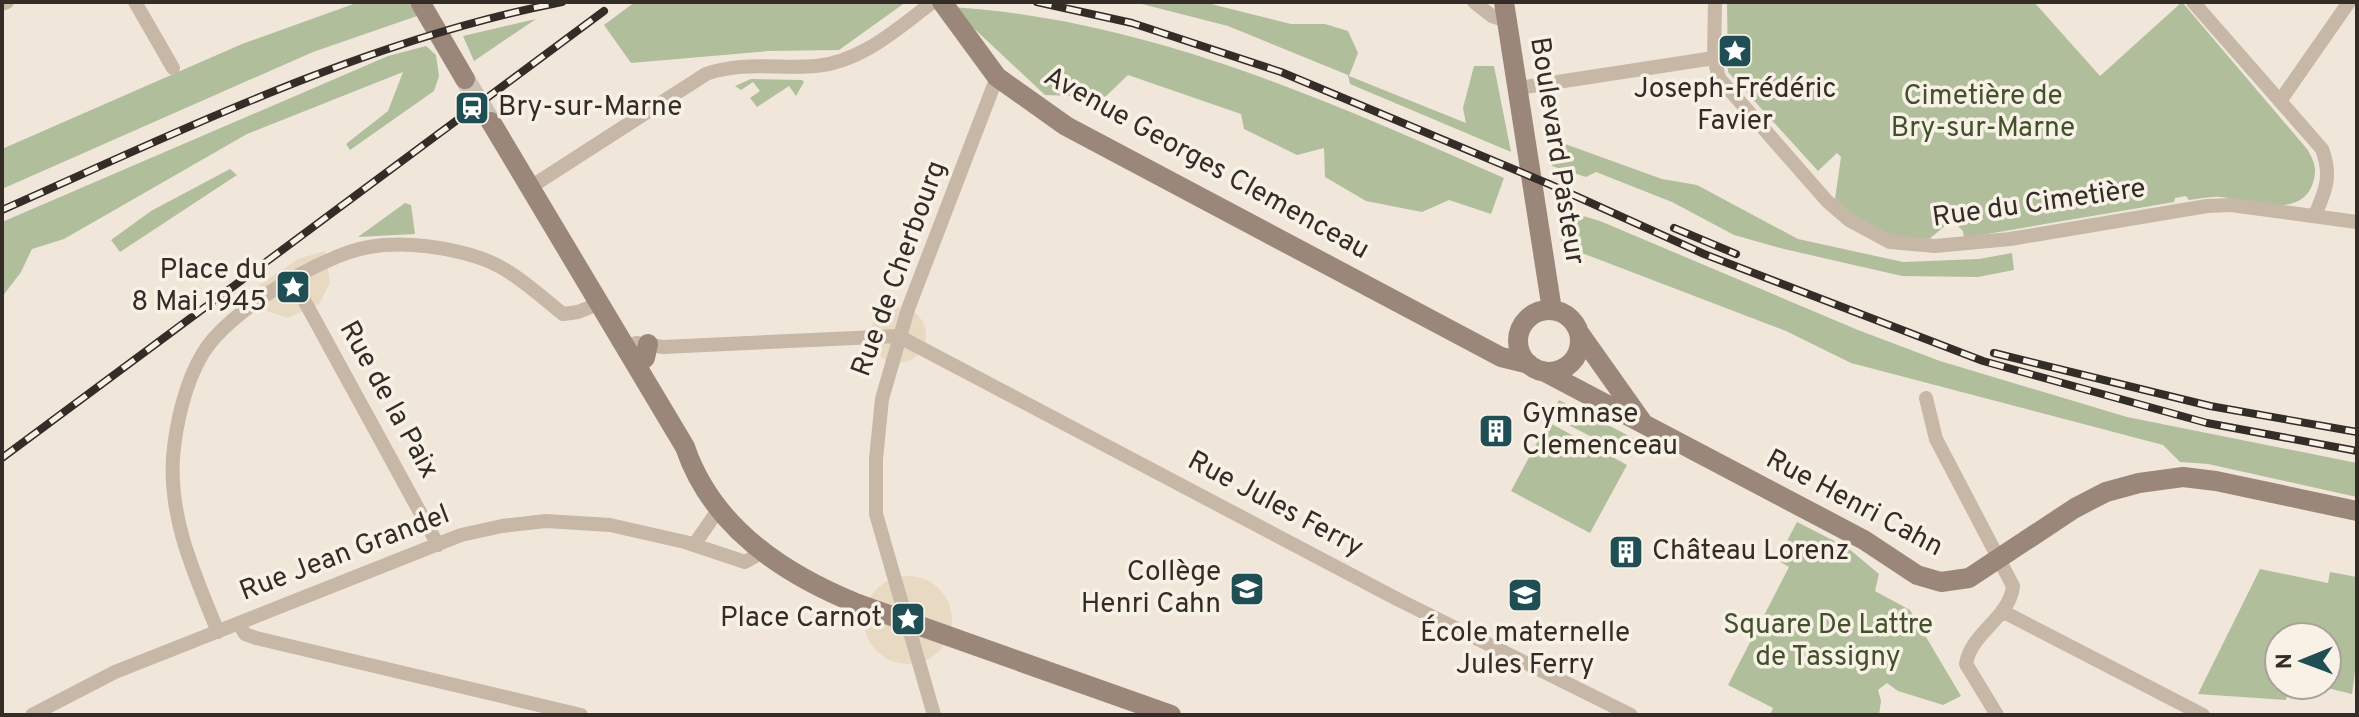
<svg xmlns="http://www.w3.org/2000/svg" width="2359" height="717" viewBox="0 0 2359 717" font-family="Overpass,sans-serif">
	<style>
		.green { fill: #b1be9b }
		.plaza { fill: #e7d9c2 }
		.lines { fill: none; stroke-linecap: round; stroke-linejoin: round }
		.secondary-tunnel { stroke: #cac2b6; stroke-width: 20; stroke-dasharray: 20 10; stroke-linecap: butt }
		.street { stroke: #c7b7a7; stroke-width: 14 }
		.secondary { stroke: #9b8779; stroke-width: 20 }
		.rail-casing { stroke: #342c27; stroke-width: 8 }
		.rail { stroke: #f8f1e6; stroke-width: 5; stroke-dasharray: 15; stroke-linecap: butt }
		.labels { text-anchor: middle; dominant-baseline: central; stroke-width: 7; stroke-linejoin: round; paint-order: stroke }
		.poi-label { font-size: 28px; fill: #342c27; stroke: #f8f1e6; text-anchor: start }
		.park-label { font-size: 28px; fill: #42512c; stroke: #f8f1e6 }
		.street-label { font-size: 28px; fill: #342c27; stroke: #f8f1e6 }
	</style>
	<rect width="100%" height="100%" fill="#f0e7da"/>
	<path class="green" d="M359,2h49l9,14 -104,36 -311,137v-40l240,-105z
		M635,2h271l-67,48 -70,1 -138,12 -27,-38z
		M1134,2h69l88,22h34l23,7 10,22 -9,23 117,47 -3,-15 11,-42h20l17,86 -161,-68 -2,-9 -120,-49z
		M1727,2h307l66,74 82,-74 125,147c6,10 10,18 7,30 -10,43 -63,21 -93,18 -10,-1 -21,2 -32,3l-3,-4 -11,2 -1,4 -210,36 -1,-7 -11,-11 -24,20 -28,1 -66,-35 7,-49 -4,-4 -19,18 -90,-99z
		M951,7c196,12 375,93 553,171l-13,36 -42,-14 -27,12 -56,-11 -41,-24 -1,-29 -27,7 -53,-26 -3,-15 -113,-39 -23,22 -60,-2z
		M536,19l-62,42 -11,-25z
		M426,46l10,9 3,21 -5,15 -84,59 -4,-6 42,-33 15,-39 -156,62 -183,105 -32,10 -11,23 -19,25v-75l386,-166z
		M751,79l51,1 2,2 -8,14 -7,-10 -32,21 -7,-9 10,-7 -7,-9 -12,8 -6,-4z
		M1554,140l108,39 35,6 101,54 105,23 76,-3 33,-6 2,17 -36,7 -76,-1 -118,-27 -50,-14 -62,-33 -76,-30 -10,5 -34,-11z
		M230,169l7,6 -117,77 -9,-12 40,-29z
		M405,203l6,2 4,29 -57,3z
		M1560,209l40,12 258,109 82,31 187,56 230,46v34l-149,-33 -28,-2 -17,-17 -312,-82 -65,-32 -225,-86z
		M1559,400l80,41 -8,16 -80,-41z
		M1548,422l79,43 -37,68 -79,-42z
		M1797,522l51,26 31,26 -4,17 35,19 51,86 -18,9 -45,-14 -11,-8 -9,7 3,11 -2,14h-109l3,-7 -45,-23 61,-118 -12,-7z
		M2260,569l68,14 2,-11 27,5c0,41 1,84 -5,117l-29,-7 4,-2v-48h-48v48h11l-4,15 -88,-6z"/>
	<path class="plaza" d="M325,251l5,32 -11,21 -31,14 -29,-10 -10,-16 49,-33z
		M870 335a28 28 0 1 1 56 0a28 28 0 1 1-56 0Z
		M864 620a44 44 0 1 1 88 0a44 44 0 1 1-88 0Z"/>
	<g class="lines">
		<path class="secondary-tunnel" d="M465,79l26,43"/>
		<path class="street" d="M135,2l38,66
			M1474,2l18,14 15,5
			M1715,2l-1,56 5,20 108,123 22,19 41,22 45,4 75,-7 197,-33 24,-1 126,17
			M2193,2l129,147c10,26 4,41 -7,66
			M2,4l5,-2
			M1518,88l196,-30
			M2280,101l69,-99
			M529,188l177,-114c36,-13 72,-5 110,-8 46,-4 82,-38 117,-64
			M293,280l145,265
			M627,348l9,-5 27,4 235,-11 499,263 234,116
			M1926,398l10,41 77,147c-3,32 -42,46 -47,78l31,51
			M694,545l24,-35
			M2002,611l201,104
			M239,624l6,10 11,4 325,77
			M218,632c-23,-57 -49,-112 -45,-175 3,-34 12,-74 30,-104 25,-42 119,-98 166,-106 36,-6 80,0 114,12 30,11 55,35 80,55l15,-2 20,-8
			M32,715l83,-43 346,-137 41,-9 44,-5 64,4 75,17 60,20 16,-9
			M934,715l-58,-201v-55l6,-60 26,-90 89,-232"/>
		<path class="secondary" d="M420,2l45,77
			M942,2l55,75 69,49 435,231 28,7
			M1504,2l48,308
			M491,122l194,325c27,80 98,127 173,157l313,111
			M1518 341a31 31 0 1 1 62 0a31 31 0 1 1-62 0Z
			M1580,334l63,89
			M637,364l8,-6 3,-14
			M1543,371l321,169 53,35 24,7 28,-4 106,-70 31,-16 33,-9 44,-6 33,4 141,30"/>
		<g class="rail-casing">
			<path id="rail" d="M1037,2l95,21 149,49 268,112 155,70 279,107 224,62 150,28
				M2,210c183,-81 362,-169 560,-208
				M1674,228l62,26
				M1994,353l216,53 147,26
				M2,458l602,-447"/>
		</g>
		<use href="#rail" class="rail"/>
	</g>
	<defs>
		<g id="sight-square" transform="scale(1.8)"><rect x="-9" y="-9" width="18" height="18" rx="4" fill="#1f4e54" stroke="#f8f1e6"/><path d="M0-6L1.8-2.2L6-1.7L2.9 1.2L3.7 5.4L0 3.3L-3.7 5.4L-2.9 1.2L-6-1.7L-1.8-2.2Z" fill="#fff"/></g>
		<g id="station-square" transform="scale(1.8)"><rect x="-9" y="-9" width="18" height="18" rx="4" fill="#1f4e54" stroke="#f8f1e6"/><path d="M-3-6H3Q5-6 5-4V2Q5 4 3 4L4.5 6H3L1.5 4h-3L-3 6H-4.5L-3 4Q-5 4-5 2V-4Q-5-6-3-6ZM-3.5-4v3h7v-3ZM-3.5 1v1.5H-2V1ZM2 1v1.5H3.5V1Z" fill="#fff"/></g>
		<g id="building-square" transform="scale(1.8)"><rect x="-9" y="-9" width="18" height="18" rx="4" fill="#1f4e54" stroke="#f8f1e6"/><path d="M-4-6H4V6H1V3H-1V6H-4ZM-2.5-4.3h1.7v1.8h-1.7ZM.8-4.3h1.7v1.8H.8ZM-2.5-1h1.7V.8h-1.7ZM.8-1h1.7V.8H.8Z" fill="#fff"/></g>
		<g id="school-square" transform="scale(1.8)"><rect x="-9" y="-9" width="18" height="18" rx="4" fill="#1f4e54" stroke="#f8f1e6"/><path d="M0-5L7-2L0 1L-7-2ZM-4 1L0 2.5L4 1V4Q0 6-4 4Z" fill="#fff"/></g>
	</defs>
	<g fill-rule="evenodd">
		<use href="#sight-square" x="1735" y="51"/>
		<use href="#station-square" x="472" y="108"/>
		<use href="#sight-square" x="293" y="287"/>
		<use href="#building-square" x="1496" y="431"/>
		<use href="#building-square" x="1626" y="552"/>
		<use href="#school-square" x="1247" y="589"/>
		<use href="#school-square" x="1525" y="595"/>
		<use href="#sight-square" x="908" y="619"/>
	</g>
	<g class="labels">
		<g class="poi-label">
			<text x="1735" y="90" text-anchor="middle">Joseph-Frédéric<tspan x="1735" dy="32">Favier</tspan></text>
			<text x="498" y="108">Bry-sur-Marne</text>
			<text x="267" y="271" text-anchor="end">Place du<tspan x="267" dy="32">8 Mai 1945</tspan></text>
			<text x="1522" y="415">Gymnase<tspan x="1522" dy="32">Clemenceau</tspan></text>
			<text x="1652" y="552">Château Lorenz</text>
			<text x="1221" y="573" text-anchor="end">Collège<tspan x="1221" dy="32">Henri Cahn</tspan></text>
			<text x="882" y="619" text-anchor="end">Place Carnot</text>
			<text x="1525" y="634" text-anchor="middle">École maternelle<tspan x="1525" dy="32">Jules Ferry</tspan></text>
		</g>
		<g class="park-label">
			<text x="1983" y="97">Cimetière de<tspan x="1983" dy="32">Bry-sur-Marne</tspan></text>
			<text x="1828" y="626">Square De Lattre<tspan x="1828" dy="32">de Tassigny</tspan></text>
		</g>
		<g class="street-label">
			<text transform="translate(1556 151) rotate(81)">Boulevard Pasteur</text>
			<text transform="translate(1206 164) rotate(29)">Avenue Georges Clemenceau</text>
			<text transform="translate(2039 204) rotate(-8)">Rue du Cimetière</text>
			<text transform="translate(900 269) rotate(-70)">Rue de Cherbourg</text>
			<text transform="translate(388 400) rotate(61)">Rue de la Paix</text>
			<text transform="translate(1854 504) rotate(28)">Rue Henri Cahn</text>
			<text transform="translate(1275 505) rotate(28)">Rue Jules Ferry</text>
			<text transform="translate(345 554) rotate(-21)">Rue Jean Grandel</text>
		</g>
	</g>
	<rect width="2359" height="717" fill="none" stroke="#342c27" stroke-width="8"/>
	<g transform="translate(2303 661) rotate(269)"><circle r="38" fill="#f8f1e6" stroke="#aaa29a" stroke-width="2"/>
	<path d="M0-6L14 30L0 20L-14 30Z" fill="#1f4e54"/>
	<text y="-12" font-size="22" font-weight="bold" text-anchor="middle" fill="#342c27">N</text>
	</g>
</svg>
